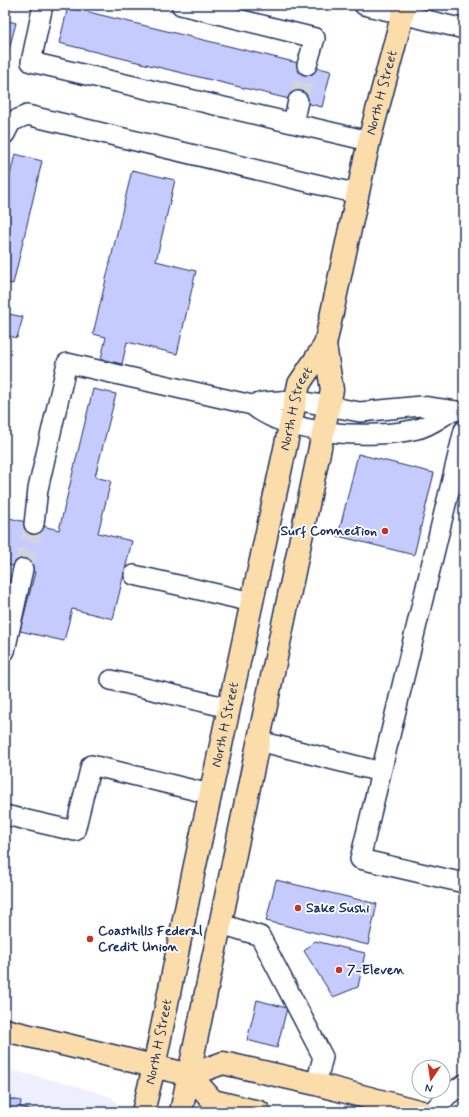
<svg xmlns="http://www.w3.org/2000/svg" width="469" height="1117" viewBox="0 0 469 1117" font-family="Mynerve,sans-serif">
	<style>
		.built { fill: #eeeffe }
		.building { fill: #c6cbfd; stroke: #1b2f5e }
		.lines { fill: none; stroke-linecap: round; stroke-linejoin: round }
		.minor-tunnel { stroke: #d1d5df; stroke-width: 19; stroke-dasharray: 19 10; stroke-linecap: butt }
		.minor-casing { stroke: #1b2f5e; stroke-width: 22 }
		.major-casing { stroke: #1b2f5e; stroke-width: 25 }
		.highway-casing { stroke: #1b2f5e; stroke-width: 25 }
		.minor { stroke: #fff; stroke-width: 19 }
		.major { stroke: #fbddab; stroke-width: 22 }
		.highway { stroke: #fbddab; stroke-width: 22 }
		.poi-dot { fill: #c8321e; stroke: #fff; stroke-width: 1.5 }
		.labels { text-anchor: middle; dominant-baseline: central; stroke-width: 3.5; stroke-linejoin: round; paint-order: stroke }
		.street-label { font-size: 14px; fill: #1b2f5e; stroke: #fff }
		.poi-label { font-size: 14px; font-weight: bold; fill: #1b2f5e; stroke: #fff; text-anchor: start }
	</style>
	<rect width="100%" height="100%" fill="#fff"/>
	<filter id="ink" filterUnits="userSpaceOnUse"><feTurbulence type="fractalNoise" baseFrequency=".025" numOctaves="2"/><feDisplacementMap in="SourceGraphic" scale="8" xChannelSelector="R" yChannelSelector="G"/><feConvolveMatrix kernelMatrix="1 2 1 2 8 2 1 2 1" color-interpolation-filters="sRGB"/></filter>
	<g filter="url(#ink)">
		<path class="built" d="M5,1069l61,14 45,14 8,8 1,7h-115z"/>
		<path class="building" d="M68,7l263,64 -9,36 -263,-64z
			M5,20l11,3 -11,42z
			M15,154l27,7 -29,123 -8,-2v-85z
			M132,170l43,10 -19,81 40,10 -19,83 -50,-12 -5,22 -21,-5 5,-22 -13,-3z
			M5,313l18,4 -6,21 -12,-3z
			M93,389l23,5 -21,83 16,4 -13,52 34,8 -19,78 -41,-10 -8,32 -44,-10 15,-59 -30,-8v-47l54,13z
			M358,454l76,19 -20,82 -76,-19z
			M276,880l101,24 -9,41 -102,-24z
			M315,941l50,12 -7,34 -25,10 -29,-46z
			M257,1000l30,8 -10,40 -30,-8z
			M5,1098l16,3 -1,6 21,5h-36z"/>
		<g class="lines">
			<path class="minor-tunnel" d="M298,101l9,-36
				M23,569l11,-45"/>
			<g class="minor-casing">
				<path id="minor" d="M43,5l-12,57 338,79
					M181,5l134,33 -8,27
					M364,5l100,24
					M293,123l5,-22
					M5,134l6,-12 16,-7 331,79
					M252,405l11,-3 32,-2 65,12 61,-6 35,5
					M464,430l-104,429 104,24
					M34,524l4,-35 29,-126 185,42c36,30 120,35 165,24 12,-2 25,-13 35,-18
					M134,575l118,27
					M5,651l18,-82
					M111,680l118,28
					M259,741l122,31
					M5,815l70,16 16,-66 119,29
					M221,924l39,12 63,121 -7,27
					M432,1112l16,-17 16,-11"/>
			</g>
			<g class="major-casing">
				<path id="major" d="M5,1030l185,45 33,-12 93,21 106,28
					M190,1075l23,26 46,11"/>
			</g>
			<g class="highway-casing">
				<g id="highway">
					<path id="s1" d="M143,1112l11,-45 40,-197 105,-486 26,-39 44,-204 36,-136"/>
					<path d="M181,1112l151,-722 -7,-45"/>
				</g>
			</g>
			<use href="#minor" class="minor"/>
			<use href="#major" class="major"/>
			<use href="#highway" class="highway"/>
		</g>
	</g>
	<g class="poi-dot">
		<circle cx="385" cy="531" r="4"/>
		<circle cx="298" cy="908" r="4"/>
		<circle cx="90" cy="939" r="4"/>
		<circle cx="339" cy="970" r="4"/>
	</g>
	<g class="labels">
		<g class="street-label">
			<text stroke="none"><textPath href="#s1" startOffset="1050">North H Street</textPath></text>
			<text stroke="none"><textPath href="#s1" startOffset="720">North H Street</textPath></text>
			<text stroke="none"><textPath href="#s1" startOffset="396">North H Street</textPath></text>
			<text stroke="none"><textPath href="#s1" startOffset="72">North H Street</textPath></text>
		</g>
		<g class="poi-label">
			<text x="377" y="531" text-anchor="end">Surf Connection</text>
			<text x="306" y="908">Sake Sushi</text>
			<text x="98" y="931">Coasthills Federal<tspan x="98" dy="16">Credit Union</tspan></text>
			<text x="347" y="970">7-Eleven</text>
		</g>
	</g>
	<rect width="469" height="1117" fill="none" stroke="#fff" stroke-width="20"/>
	<rect x="10" y="10" width="449" height="1097" fill="none" stroke="#1b2f5e" stroke-width="1.5" filter="url(#ink)"/>
	<g transform="translate(431 1079) rotate(193)"><circle r="19" fill="#ffffff" stroke="#a4acbf"/>
	<path d="M0-3L7 15L0 10L-7 15Z" fill="#c8321e"/>
	<text y="-6" font-size="11" font-weight="bold" text-anchor="middle" fill="#1b2f5e">N</text>
	</g>
</svg>
